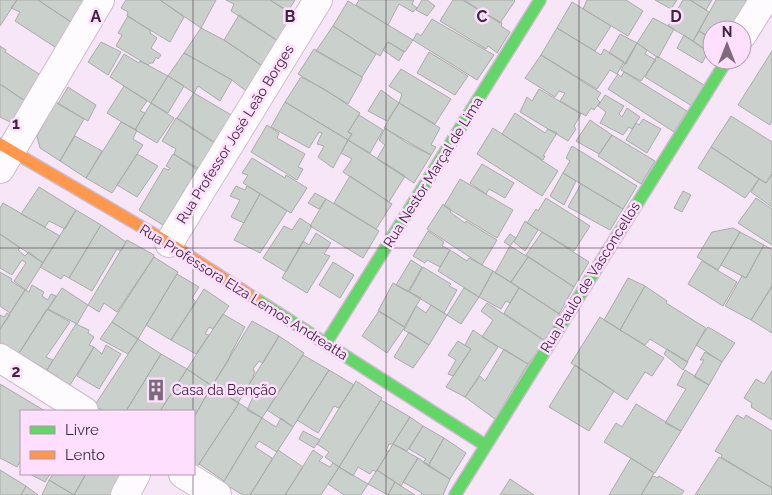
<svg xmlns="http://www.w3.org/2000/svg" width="772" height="495" viewBox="0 0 772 495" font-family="Raleway,sans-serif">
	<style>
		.building { fill: #cad1cc; stroke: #a8aba9 }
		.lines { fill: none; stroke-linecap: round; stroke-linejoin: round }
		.street-casing { stroke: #cbc; stroke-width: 30 }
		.fast-casing { stroke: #cbc; stroke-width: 14 }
		.slow-casing { stroke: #cbc; stroke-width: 14 }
		.street { stroke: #fefbfe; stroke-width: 28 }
		.fast { stroke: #63d668; stroke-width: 11 }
		.slow { stroke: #ff974d; stroke-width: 11 }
		.grid { fill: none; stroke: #3b273b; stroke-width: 1; stroke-opacity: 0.55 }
		.labels { text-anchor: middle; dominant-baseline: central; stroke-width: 5; stroke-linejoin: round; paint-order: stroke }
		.street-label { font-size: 14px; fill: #3b273b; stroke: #ffdefe }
		.poi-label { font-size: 14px; fill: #3b273b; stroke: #ffdefe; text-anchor: start }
		.grid-label { font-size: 16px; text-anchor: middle; font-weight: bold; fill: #3b273b; stroke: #ffdefe; stroke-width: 5; stroke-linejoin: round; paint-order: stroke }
	</style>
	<rect width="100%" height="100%" fill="#f7e6f7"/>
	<path class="building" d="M0,0h17l-17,26z
		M17,0h21l39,26 -19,23 -43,-28 5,-9 -9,-4z
		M38,0h54l-15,26z
		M126,0h34l24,17 -14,25 -43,-26 1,-4 -7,-4z
		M160,0h56l-15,28z
		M226,0h44l24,16 -16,25 -47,-30 3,-7z
		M270,0h25l-7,11z
		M359,0h55l-2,4 5,4 -4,4 -14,-8 -11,21 -32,-20z
		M422,0h5l8,6 -8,10 -11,-6z
		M453,0h9l40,23 -1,3 9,6 -13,21 -9,-7 -2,3 -46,-28z
		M464,0h50l1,1 -15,22z
		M587,0h39l17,11 -15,25 -45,-27z
		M655,0h22l-6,9z
		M683,0h7l19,12 -16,29 -25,-15z
		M690,0h22l-6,10z
		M716,0h29l7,4 -16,26h-24v9l-13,-8z
		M348,1l65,39 -8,12 -17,-10 -8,14 -47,-30z
		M572,2l39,24 -16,25 -38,-23z
		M239,15l39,26 -15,25 -39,-26z
		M128,16l23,15 -1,2 7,5 -6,10 10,7 -3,4 -2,-2 -3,6h-3l-2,2 -32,-19 6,-11 -4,-2z
		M653,18l21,11 -16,29 -21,-15z
		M432,19l62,36 -17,25 -64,-40 4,-7 4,3z
		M333,26l43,28 -14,23 -46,-26z
		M201,28l23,12 38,26 -16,25 -14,-11 -48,-27z
		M557,28l44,27 3,-6 20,13 -7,12 -7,-4 -13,19 -56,-34z
		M699,31l13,8v15l-19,-13z
		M620,34l17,9 -11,21 -17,-11z
		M684,35l24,17 -6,11 -25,-15z
		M101,42l20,10 -13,23 -20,-13z
		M388,42l16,10 -5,9 -16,-11z
		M637,43l10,7 -2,4 11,6 -15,21 -20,-11z
		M0,46l6,4 -1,2 37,24 -17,25 -25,-17z
		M314,49l48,28v2l-14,25 -50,-30z
		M772,51v70l-2,4 -32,-20z
		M429,52l39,24 -13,19 -38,-22z
		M184,53l48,27 -12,21 -22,-15 -4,7 -26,-17z
		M124,54l15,9 1,-2 28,15 -17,27 -41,-26z
		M541,55l60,38 -4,6 3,3 -6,8 -3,-2 -5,8 -26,-15 5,-8 -6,-2 -4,6 -30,-19z
		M657,56l47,29 -12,21 -47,-29z
		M401,69l50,30 -16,25 -36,-21 3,-9 -13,-8z
		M624,72l63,39 -13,21 -66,-43 10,-15 3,3z
		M168,76l16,10 -16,27 -17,-10z
		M301,77l23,12 36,24 -12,19 4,2 -4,6 -63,-38z
		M0,84l25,17 -15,21 -10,-5z
		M124,86l23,15 -7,10 5,2 -10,17 -28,-17z
		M68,87l28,18 -8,16 -30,-17z
		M539,89l42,25 -7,12 2,3 -8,12 -48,-29 7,-15 5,4z
		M381,90l18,13 -12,18 -19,-10z
		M194,93l39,23 -17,27 -39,-25z
		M605,95l19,11 -5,8 3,3 5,-9 13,9 -8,12 -3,-2 -6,8 -23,-12 6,-11 -8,-6z
		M56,102l28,17 -24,42 -20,-13 -3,-12z
		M285,102l63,38 -15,28 -15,-11 6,-11 -7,-2 5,-11 -3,-1 -10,16 -38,-21z
		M151,103l23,15 -17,25 -22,-13z
		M399,103l41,25 -9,17 5,2 -5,8 -47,-27z
		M515,113l30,20 3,-4 9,4 -14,23h2l-2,4 -41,-26z
		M359,115l24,15 -13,23 -22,-13 4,-6 -4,-2z
		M731,116l41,26v32l-6,9 -55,-36z
		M176,118l43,28 -17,27 -28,-19 2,-5 -14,-8z
		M643,119l18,10 -14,24 -21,-13 10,-17 3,2z
		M590,120l22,15 -13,19 -23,-13z
		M121,122l16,8 -4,9 10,6 -31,48 -26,-15z
		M267,125l12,8 -2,5 28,16 -7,13 5,2 -6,11 -46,-28z
		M385,128l22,15 24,12 -17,28 -37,-24 8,-14 -6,-5z
		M493,128l65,43 -16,25 -65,-42z
		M612,135l43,26 -14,23 -43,-28z
		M75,136l27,15 -16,27 -26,-17z
		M348,140l57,36 -16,26 -46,-30 9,-13 -11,-6z
		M572,146l65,40 -14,23 -60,-36 7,-12 -4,-3z
		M711,147l48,32 -14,19 -47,-30z
		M137,154l21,12 -21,31 -20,-12z
		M173,154l25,14 -35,57 -24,-15 25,-42 4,2 2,-2 -4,-2z
		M252,158l33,20 1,-3 21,13 -16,25 -48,-30 5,-8 -6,-2z
		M482,164l32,19 -9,15 -16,-9 -3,5 -16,-11z
		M563,173l13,8 -12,24 -14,-9z
		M772,174v33l-21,-15 8,-13 7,4z
		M350,176l42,28 -16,25 -42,-26z
		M460,179l53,31 -16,28 -53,-32z
		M581,184l42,25 -13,21 -42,-23z
		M236,186l9,4 2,-4 13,8 -16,29 -13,-6 9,-17 -10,-4z
		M39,187l37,23 -11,19 -16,-8 -4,6 -24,-13z
		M683,191l8,4 -9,17 -8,-4z
		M315,193l11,6 -7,10 -11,-6z
		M260,194l27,17 -27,42 -26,-13z
		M546,198l44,28 -16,25 -47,-28 9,-14 2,2z
		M756,198l16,11v36l-34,-22z
		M326,199l53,32 -16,27 -53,-32z
		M3,203l57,33 -17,27 -43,-29v-26z
		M443,204l8,6 -1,2 15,11 1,-2 31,19 -15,25 -55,-36z
		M76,210l25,15 -32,53 -5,-3 -3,4 -21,-12z
		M300,218l12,8 -26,46 -23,-14 21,-32 8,4z
		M525,221l13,9 -13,21 -11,-9z
		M101,225l25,17 -5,9 -4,-2 -25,42 -23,-13z
		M733,228l7,4 -22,38 -21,-13 15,-25z
		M428,231l16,11 -2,4 8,4 -10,17 -13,-7 -2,3 -12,-7z
		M542,232l47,30 -15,25 -48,-32z
		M740,232l24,13 -18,33 -25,-13z
		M316,233l15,10 -7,11 6,2 -23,37 -25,-15 21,-37 6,4z
		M0,234l20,14 -2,2 7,6 4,-4 14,11 -17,27 -12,-9 12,-18 -4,-3 -10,15 -12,-7z
		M510,234l6,4 -6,8 -6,-4z
		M127,240l27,15v2l-37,55 -13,-9 -5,9 -11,-7z
		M764,245l8,5v36l-21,34 -26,-14 17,-30 4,2z
		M510,246l18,11 -17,25 -16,-9z
		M450,250l17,11 2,-3 24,13 -14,26 -41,-26z
		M154,257l24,15 -40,67 -26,-17z
		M528,257l46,30 -15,27 -48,-32z
		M411,260l11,7 -14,25 -12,-7z
		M702,261l35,21 -14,24 -35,-22z
		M333,262l21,13 -14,23 -21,-13z
		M423,267l28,17 -2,2 8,4 -13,23 -35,-21z
		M493,271l26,17 -9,15 -4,-2 -5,8 -22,-12z
		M0,272l12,7 -1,2 14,9 -15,23 -10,-7z
		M177,274l22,13 -7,11 4,4 -25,38 -25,-15z
		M628,278l17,8 -25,44 -16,-10z
		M393,283l28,15 -17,29 -26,-16z
		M32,285l12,7 -2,4 6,4 3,-6 5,2 -38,59 -18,-11v-15l25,-39 4,2z
		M645,286l22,15 -1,2 40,25 -19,34 -37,-23 -5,6 -25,-15z
		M772,286v47l-21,-13z
		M62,288l26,17 -11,19 -29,-15z
		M464,288l15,9 -18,27 -14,-9z
		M519,288l41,26 -15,27 -41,-28z
		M204,289l25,17 -16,23 -4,-2 -4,7 4,1 -13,19 -25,-14z
		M487,303l58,38 -17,23 -46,-27 11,-17 -12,-9z
		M431,305l16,10 -18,30 -25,-15 12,-24 10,7z
		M47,309l23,13 -24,35 7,3 -6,10 -28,-17z
		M379,311l26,16 -18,26 -25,-17z
		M7,313l3,2 -10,14v-14l4,2z
		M223,314l22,13 -16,30h1l-2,4 -16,25 -25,-17z
		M600,317l64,41 -12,18 -7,-4 -18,28 -56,-37z
		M252,321l27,15 -16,27 -4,-2 -6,8 2,3 -2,4h1l-16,27 -26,-17z
		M112,322l26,17 -10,15 -28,-15z
		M76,324l13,6 -1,3 6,4 -5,8 5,2 -24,38 -23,-15z
		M708,327l27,16 -13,19 -26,-17z
		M473,330l25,17 -33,50 -19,-10 25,-38 -6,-4z
		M409,332l20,13 -16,23 -19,-11z
		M279,336l25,17 -42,65 -15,-8 6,-13 -9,-4z
		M138,339l23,15 -35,57h-22l-9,-5 2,-4z
		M458,341l13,8 -18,27 -5,-2 8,-14 -8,-5z
		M106,345l15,9 -22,35 -22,-13 17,-29 8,7z
		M504,349l24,15 -33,55 -30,-22 15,-21 5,5z
		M667,349l21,13 -5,8 -19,-16z
		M705,352l17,10 -13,23 -15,-8 10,-17h-4z
		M161,354l26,15 -27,42h-34z
		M303,355l26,15 -36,57 -26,-17z
		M575,365l39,26 -25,40 -40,-24z
		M187,369l25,17 -18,31v-6h-34z
		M329,370l25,15 -15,23 -5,-2 -16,27 -21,-13z
		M685,370l24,15 -28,46 -16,-8 21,-34 -9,-4z
		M772,371v49l-21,-13 1,-4 -8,-5 12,-19 8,5z
		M356,381l26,17 -43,69 -14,-10 4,-5 -12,-8z
		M0,384l45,27h-24v49l-4,7 -17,-9z
		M212,386l27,17 -44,67 -1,-53z
		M381,400l29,17 -17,27h-4l-3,7h3l-13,21 -3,-2 -3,4 -12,-7 -5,9 -14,-9z
		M239,403l23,15 -38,63 -25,-17z
		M636,404l45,27 -26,42 -51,-31 12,-19 6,4z
		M737,415l7,4 2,-4 26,16v57l-51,-31 1,-2 -7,-4z
		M410,417l13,9 -16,25 -14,-7z
		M262,418l14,9 5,-9 12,9 -16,25 -18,-11 -4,6 17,11v2l-22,35h-7l-20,-12z
		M423,426l21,12 -16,28 -5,-4 3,-3 -17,-10z
		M303,431l17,9 -6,8 -15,-9z
		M444,438l22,15 -16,26 -22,-13z
		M393,444l25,14 -17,28 -24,-16z
		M278,450l25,17 -18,28h-35z
		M313,450l10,7 -4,4 11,6 3,-4 6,4 -18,28h-36z
		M719,457l53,31v7h-77z
		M418,458l32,21 -7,16h-22l1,-2 -19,-11z
		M631,458l23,15 -13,22h-32z
		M339,467l29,17 -7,11h-17l-16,-11z
		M0,470l26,16 -5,9h-21z
		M377,470l18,12 -7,13 -20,-11z
		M30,474h20l-5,8z
		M53,474h33l-12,21 -25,-15z
		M86,474h40l-12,21h-40z
		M653,476l5,2 1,-2 25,15 -3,4h-40z
		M510,479l24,16h-34z
		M49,480l25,15h-32z
		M395,482l6,4 14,9h-27z
		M26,486l12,9h-17z"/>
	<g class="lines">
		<g class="street-casing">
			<path id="street" d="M742,35l22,-35
				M0,169l100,-169
				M169,243l149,-243
				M0,358l84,53
				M183,474l34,21
				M125,495l11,-21"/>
		</g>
		<g class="fast-casing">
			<path id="fast" d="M256,299l229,146
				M326,343l214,-343
				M455,495l272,-435"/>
		</g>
		<g class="slow-casing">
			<path id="slow" d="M0,144l169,99 87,56"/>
		</g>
		<use href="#street" class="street"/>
		<use href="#fast" class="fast"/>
		<use href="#slow" class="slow"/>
	</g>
	<path class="grid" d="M193,0v411M386,0v495M579,0v495M0,248h772M193,474v21"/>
	<defs>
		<g id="building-bare" transform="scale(1.725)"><path d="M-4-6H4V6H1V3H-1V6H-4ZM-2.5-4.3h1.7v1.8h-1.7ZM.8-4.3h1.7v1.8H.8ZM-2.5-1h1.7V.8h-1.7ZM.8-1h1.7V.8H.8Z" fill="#7d6a7d" stroke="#ffdefe" stroke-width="2.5" paint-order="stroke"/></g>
	</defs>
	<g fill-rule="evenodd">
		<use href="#building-bare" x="156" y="390"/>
	</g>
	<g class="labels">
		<g class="street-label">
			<text transform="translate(235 134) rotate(-58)">Rua Professor José Leão Borges</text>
			<text transform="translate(433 172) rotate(-58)">Rua Nestor Marçal de Lima</text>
			<text transform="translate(590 277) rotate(-58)">Rua Paulo de Vasconcellos</text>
			<text transform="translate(244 292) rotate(32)">Rua Professora Elza Lemos Andreatta</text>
		</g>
		<g class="poi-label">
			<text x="172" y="390">Casa da Benção</text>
		</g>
	</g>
	<g class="grid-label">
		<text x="96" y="22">A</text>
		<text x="290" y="22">B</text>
		<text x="482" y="22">C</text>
		<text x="676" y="22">D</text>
		<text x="16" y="129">1</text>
		<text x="16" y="377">2</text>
	</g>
	<rect x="20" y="410" width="175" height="65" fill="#ffdefe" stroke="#b195b0"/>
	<rect x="30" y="426" width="25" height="8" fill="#63d668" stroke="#b195b0"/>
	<text x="65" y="435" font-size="15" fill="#3b273b">Livre</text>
	<rect x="30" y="451" width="25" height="8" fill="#ff974d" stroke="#b195b0"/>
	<text x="65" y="460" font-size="15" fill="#3b273b">Lento</text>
	<g transform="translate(727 45)"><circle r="24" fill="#ffdefe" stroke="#b195b0"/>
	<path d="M0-4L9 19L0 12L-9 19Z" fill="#7d6a7d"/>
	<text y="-8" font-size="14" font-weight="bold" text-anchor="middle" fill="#3b273b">N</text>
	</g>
</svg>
